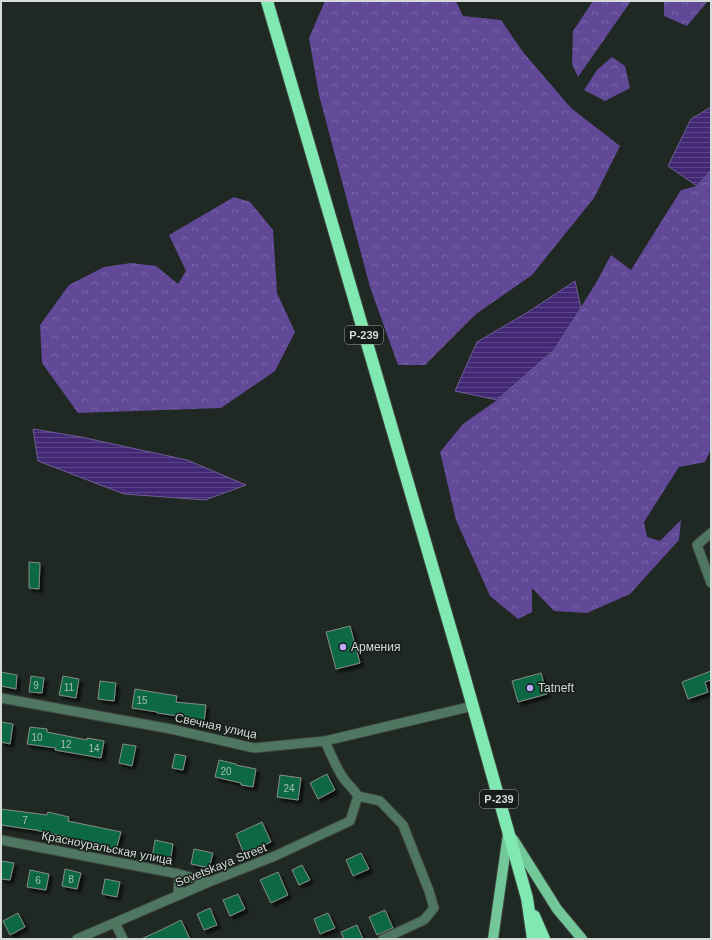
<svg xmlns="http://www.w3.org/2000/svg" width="712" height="940" viewBox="0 0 712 940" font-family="Helvetica,sans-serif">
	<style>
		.forest { fill: url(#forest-crowns) }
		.water { fill: url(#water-rules); stroke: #6f5e93 }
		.building { fill: #106944; stroke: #838d87; filter: url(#shadow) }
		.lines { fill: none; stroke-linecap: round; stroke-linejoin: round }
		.minor-casing { stroke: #3d4540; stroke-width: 11 }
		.major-casing { stroke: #3d4540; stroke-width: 12 }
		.highway-casing { stroke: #3d4540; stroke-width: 14 }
		.minor { stroke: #4f7660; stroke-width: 9 }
		.major { stroke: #73c89a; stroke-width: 10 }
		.highway { stroke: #80e8b1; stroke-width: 12 }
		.poi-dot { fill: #bda9f5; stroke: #161e1a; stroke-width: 1.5 }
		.labels { text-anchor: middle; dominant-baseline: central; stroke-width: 3; stroke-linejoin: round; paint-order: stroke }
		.number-label { font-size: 10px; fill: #a4beb3 }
		.shield { fill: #161e1a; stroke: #9ca29f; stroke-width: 1 }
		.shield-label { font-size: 11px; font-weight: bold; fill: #d6dbd8 }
		.poi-label { font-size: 12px; fill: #d6dbd8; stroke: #161e1a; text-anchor: start }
		.street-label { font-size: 12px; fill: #d6dbd8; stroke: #161e1a }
	</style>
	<defs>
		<pattern id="forest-crowns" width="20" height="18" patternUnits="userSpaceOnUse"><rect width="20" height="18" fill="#614998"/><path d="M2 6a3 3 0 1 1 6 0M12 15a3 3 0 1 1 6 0" fill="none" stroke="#7763a6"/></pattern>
		<pattern id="water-rules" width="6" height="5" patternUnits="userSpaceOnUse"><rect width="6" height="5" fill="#432975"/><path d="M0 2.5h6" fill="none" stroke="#5d4788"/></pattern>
		<filter id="shadow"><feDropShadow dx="3.5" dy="3.5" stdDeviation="1" flood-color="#0009"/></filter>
	</defs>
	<rect width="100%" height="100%" fill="#202823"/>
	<path class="forest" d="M325,1h131l7,15 38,4 22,32 48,56 49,38 -26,52 -62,77 -56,39 -51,51h-27l-28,-78 -51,-192 -10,-57z
		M593,1h38l-53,76 -6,-13 1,-33z
		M664,1h44l-21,25 -23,-10z
		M612,57l13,9 5,22 -25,13 -21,-11 13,-20z
		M711,170v279l-6,13 -26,5 -35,55 3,15 13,4 21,-21 -2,20 -49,54 -43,19 -33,-2 -22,-23v24l-14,7 -28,-23 -34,-76 -16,-68 23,-28 34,-24 57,-50 42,-67 15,-28 20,15 50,-80 16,-4z
		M234,197l16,5 23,28 4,63 18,39 -20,39 -54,37 -143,5 -36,-50 -2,-38 29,-40 35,-18 27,-4 25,3 22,18 8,-13 -17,-36z"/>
	<path class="water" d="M711,107v63l-14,16 -29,-20 23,-47z
		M575,281l6,27 -27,42 -57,50 -42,-9 22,-49 51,-30z
		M33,429l48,8 106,23 59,25 -41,15 -81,-6 -86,-33z"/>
	<path class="building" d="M29,562l11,1 -1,26 -10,-1z
		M350,626l10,37 -24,6 -10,-37z
		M711,671v9l-6,2 3,10 -20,7 -6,-17z
		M1,672l16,3 -1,14 -15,-3z
		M541,673l6,21 -29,8 -6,-21z
		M31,676l13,2 -2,15 -13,-1z
		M63,676l16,3 -3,19 -17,-3z
		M100,681l16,2 -2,18 -16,-2z
		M135,689l42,7 -1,6 30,3 -2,18 -19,-2v-4l-28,-4v-1l-25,-4z
		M1,722l12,2 -3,20 -9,-2z
		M30,727l17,2v3l40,8v-2l17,3 -3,17 -46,-8 1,-2 -29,-4z
		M123,744l13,2 -4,20 -13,-3z
		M175,754l11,2 -3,14 -11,-2z
		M219,760l17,4v1l20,4 -3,18 -12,-2v-2l-26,-6z
		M327,774l8,16 -17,9 -8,-16z
		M280,775l21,3 -3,22 -21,-3z
		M1,809l46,6 1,-3 21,5 -1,4 53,11 -5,18 -46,-10 1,-2 -36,-8 -34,-5z
		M262,822l9,20 -27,12 -8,-20z
		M155,840l18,4 -3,18 -18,-4z
		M194,849l19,4 -4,15 -18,-4z
		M361,853l8,16 -16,7 -7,-16z
		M1,861l13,2 -4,17 -9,-1z
		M302,865l8,15 -11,5 -7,-15z
		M65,869l16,4 -4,16 -15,-3z
		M30,870l19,4 -3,16 -19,-3z
		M278,872l10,23 -17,8 -11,-23z
		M105,879l15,3 -3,15 -15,-3z
		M238,894l7,15 -15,7 -7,-16z
		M210,908l7,17 -13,5 -7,-16z
		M385,910l8,18 -16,7 -8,-18z
		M18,913l7,14 -15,8 -7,-14z
		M328,913l7,15 -15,6 -6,-15z
		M181,920l9,19h-49l20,-9z
		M357,925l6,14h-19l-3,-7z"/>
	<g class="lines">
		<g class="minor-casing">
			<path id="minor" d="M711,533l-14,12 14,38
				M1,698l170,31 83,19 71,-7 148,-35
				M325,741c5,12 10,24 17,35 5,8 11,12 16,20l22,5 23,24 26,66 5,17 -10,12 -41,19
				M1,840l178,34 30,8
				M178,895l1,-21
				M115,923l8,16
				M77,939l132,-57 66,-26 75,-35 8,-25"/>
		</g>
		<g class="major-casing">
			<path id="major" d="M513,839l44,70 25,30
				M493,939l15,-105"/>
		</g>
		<g class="highway-casing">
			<path id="highway" d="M267,1l195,667 65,230 6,41
				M534,916l10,23"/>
		</g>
		<use href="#minor" class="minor"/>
		<use href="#major" class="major"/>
		<use href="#highway" class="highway"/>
	</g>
	<g class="poi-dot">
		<circle cx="343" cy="647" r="4"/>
		<circle cx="530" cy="688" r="4"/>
	</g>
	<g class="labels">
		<g class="number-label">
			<text x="36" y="685">9</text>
			<text x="69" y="687">11</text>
			<text x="142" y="700">15</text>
			<text x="37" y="737">10</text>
			<text x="66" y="744">12</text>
			<text x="94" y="748">14</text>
			<text x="226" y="771">20</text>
			<text x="289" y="788">24</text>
			<text x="25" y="820">7</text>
			<text x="71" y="879">8</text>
			<text x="38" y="880">6</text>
		</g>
		<g class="shield">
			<rect x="345" y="326" width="38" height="18" rx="3"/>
			<rect x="480" y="790" width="38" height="18" rx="3"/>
		</g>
		<g class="shield-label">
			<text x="364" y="335">Р-239</text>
			<text x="499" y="799">Р-239</text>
		</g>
		<g class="poi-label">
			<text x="351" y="647">Армения</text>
			<text x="538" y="688">Tatneft</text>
		</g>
		<g class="street-label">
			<text transform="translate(216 726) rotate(12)">Свечная улица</text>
			<text transform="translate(107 848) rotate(11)">Красноуральская улица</text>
			<text transform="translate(221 865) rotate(-22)">Sovetskaya Street</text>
		</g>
	</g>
	<rect width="712" height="940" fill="none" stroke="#d6dbd8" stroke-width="4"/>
</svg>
